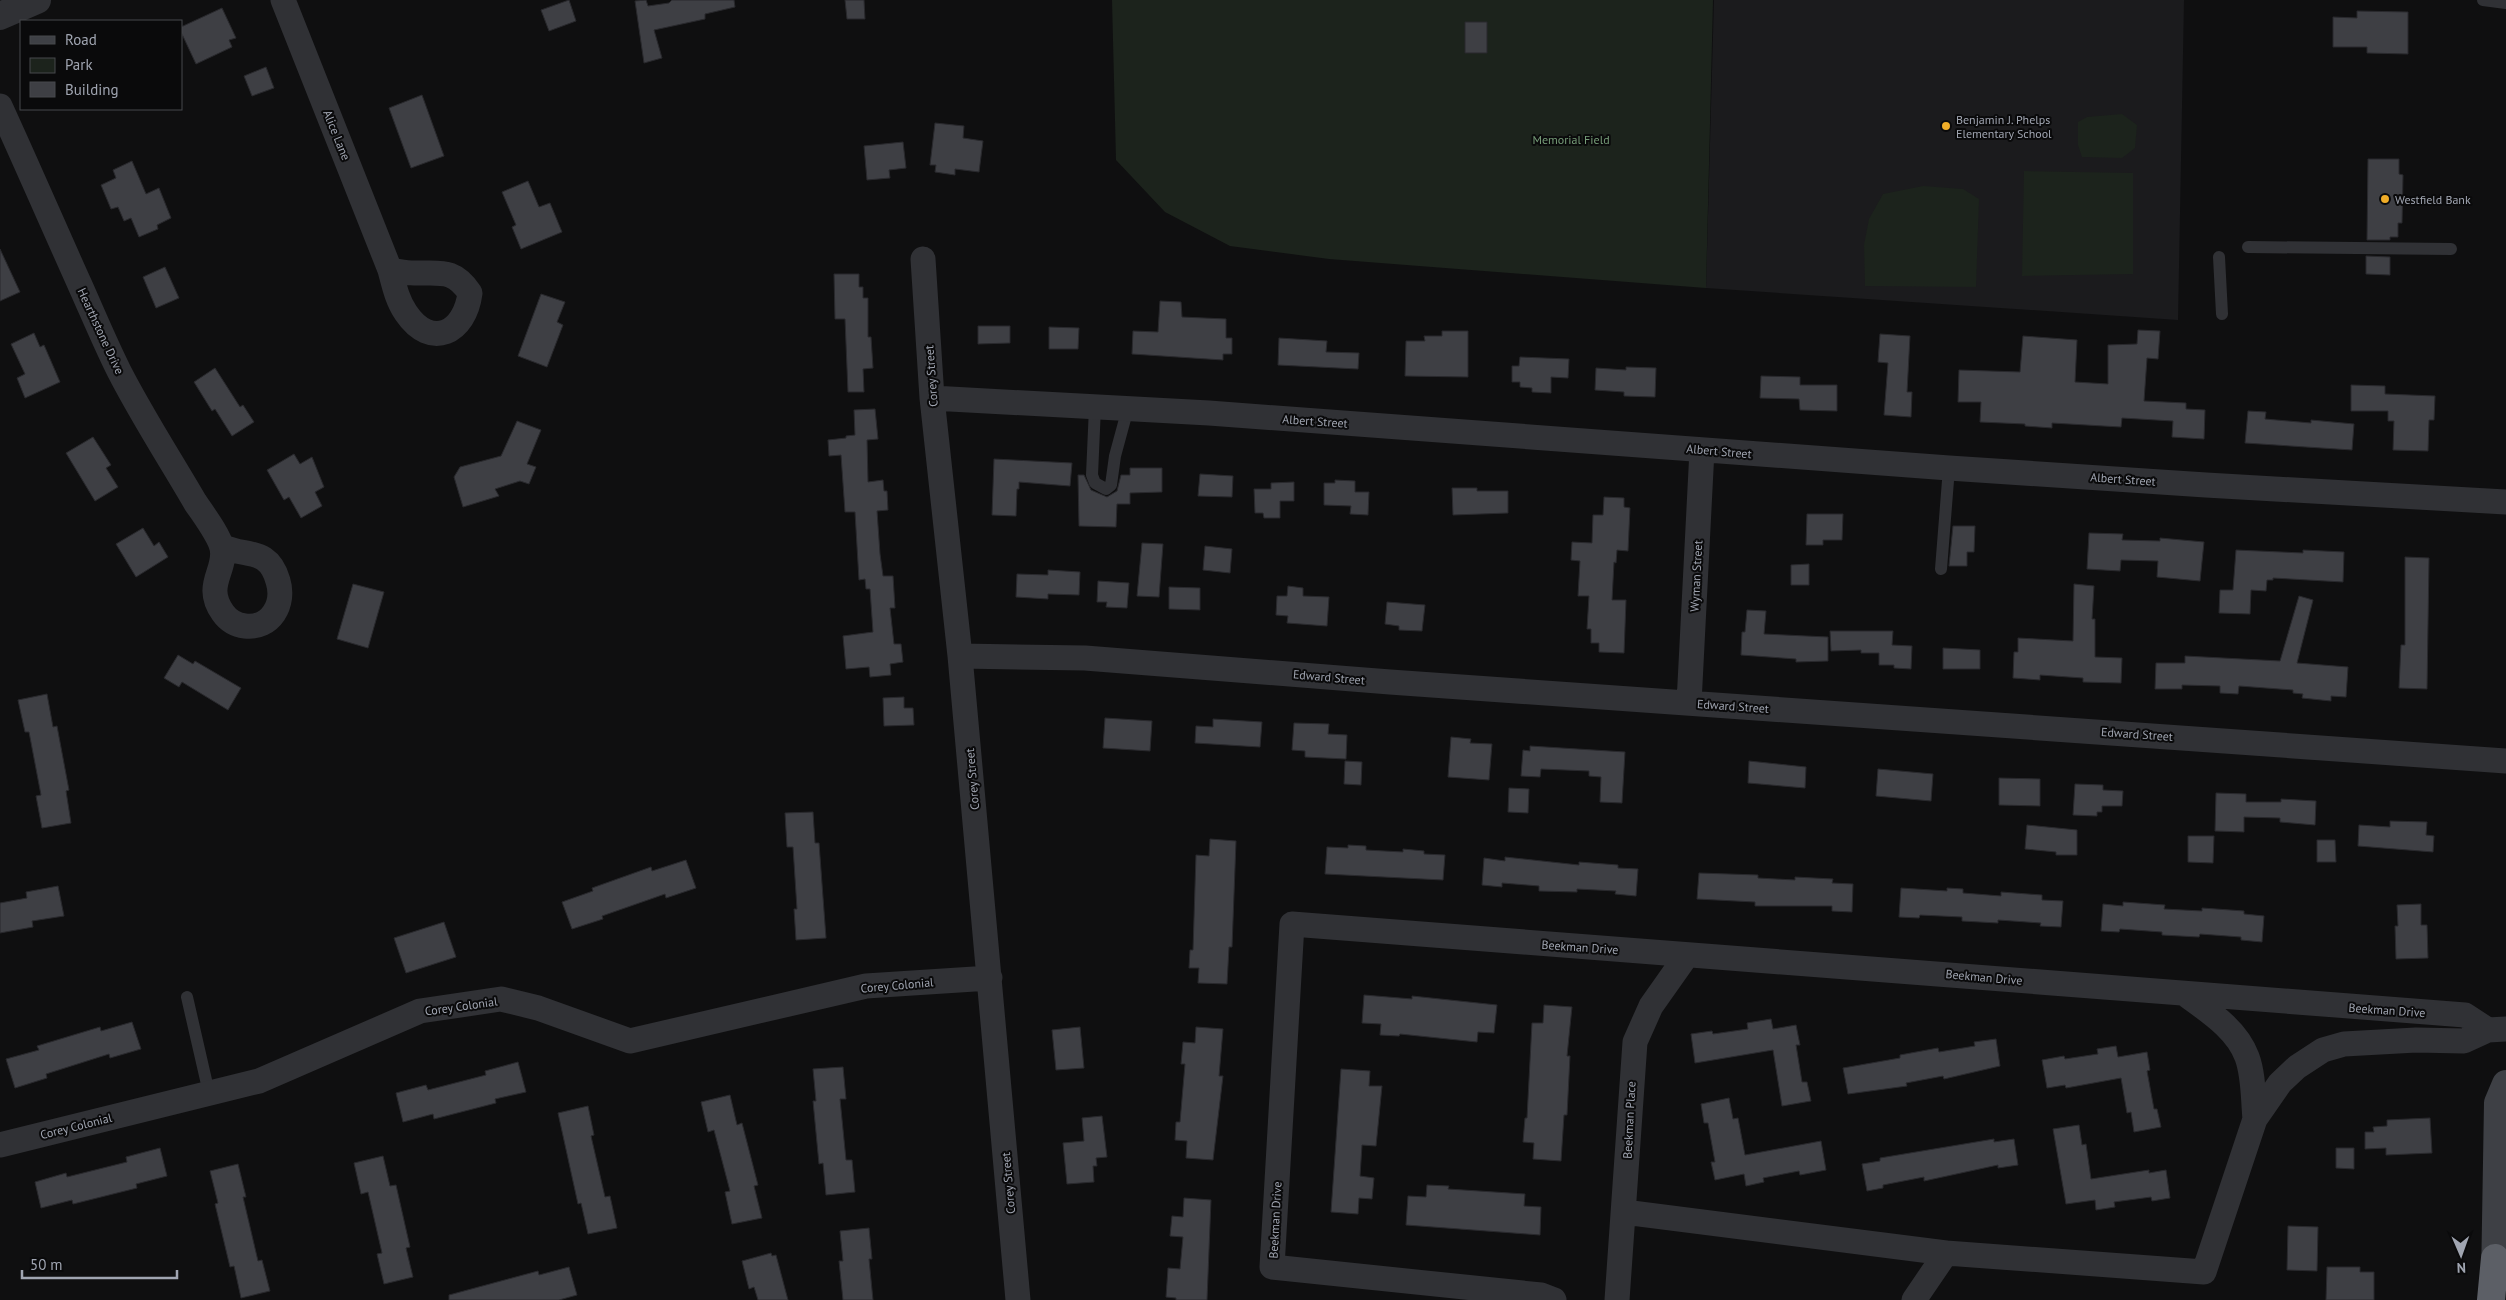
<svg xmlns="http://www.w3.org/2000/svg" width="2506" height="1300" viewBox="0 0 2506 1300" font-family="'PT Sans',sans-serif">
	<style>
		.built { fill: #1b1b1d }
		.green { fill: #1c231c }
		.building { fill: #3e3f44; stroke: #29292d }
		.lines { fill: none; stroke-linecap: round; stroke-linejoin: round }
		.service { stroke: #303135; stroke-width: 12 }
		.minor { stroke: #303135; stroke-width: 25 }
		.tertiary { stroke: #303135; stroke-width: 28 }
		.secondary { stroke: #3e4045; stroke-width: 28 }
		.motorway { stroke: #5c5f66; stroke-width: 28 }
		.poi-dot { fill: #f0ad28; stroke: #0a0a0b; stroke-width: 2 }
		.labels { text-anchor: middle; dominant-baseline: central; stroke-width: 4; stroke-linejoin: round; paint-order: stroke }
		.poi-label { font-size: 12px; fill: #a0a5b1; stroke: #0a0a0b; text-anchor: start }
		.street-label { font-size: 12px; fill: #a0a5b1; stroke: #0a0a0b }
		.park-label { font-size: 12px; fill: #779d79; stroke: #0a0a0b }
	</style>
	<rect width="100%" height="100%" fill="#0f0f10"/>
	<path class="built" d="M1714,0h470l-6,320 -472,-32z"/>
	<path class="green" d="M1112,0h601l-7,288 -377,-29 -99,-13 -65,-34 -49,-52z
		M2122,114l15,11 -2,23 -13,10 -40,-1 -4,-12v-23l9,-5z
		M2024,171l109,2v101l-111,2z
		M1923,186l40,3 16,10 -3,88 -111,-1 -1,-41 5,-26 14,-25z"/>
	<path class="building" d="M569,0l7,21 -27,10 -8,-21z
		M646,0l2,6 21,-3 3,-3h62l1,7 -30,7v5l-51,11 8,28 -18,5 -9,-62z
		M845,0h19l1,19h-18z
		M222,8l14,30 -7,2 3,7 -36,17 -15,-32v-5z
		M2357,11l51,1v42l-41,-1v-6h-34v-30l24,1z
		M1465,22h22v31h-22z
		M266,67l8,21 -22,8 -8,-20z
		M422,95l22,61 -33,12 -22,-60z
		M935,123l29,3 -1,12 20,3 -4,31 -24,-3v6l-20,-3 1,-7h-6z
		M903,142l3,26 -17,2 1,8 -23,2 -3,-34z
		M2368,159h31v15l4,1 -1,48h-4v14h-8v3h-23z
		M132,161l14,33 13,-6 12,30 -14,7 1,4 -19,8 -8,-19 -7,3 -6,-14 -7,2 -10,-24 15,-7 -3,-8z
		M528,181l11,26 11,-4 12,29 -41,17 -9,-22 4,-2 -14,-33z
		M0,249l20,43 -20,9z
		M2366,256l24,1v18l-24,-1z
		M165,267l14,31 -23,10 -13,-31z
		M834,274h25v13h4v11h5v39h3l2,31 -10,1 1,23h-16l-3,-73h-10z
		M541,294l24,8 -8,20 6,3 -16,42 -29,-11z
		M1160,301l21,1 1,15 44,2v19h6v16h-9v6l-91,-6 1,-23 25,1z
		M978,326h32v17l-32,1z
		M1049,327l30,1 -1,21h-29z
		M2138,330l22,1 -2,28 -11,-1 -3,43 42,2v6l19,1 -1,29 -32,-2 1,-16 -51,-3 -1,9 -69,-4v5l-27,-2v-2l-45,-2 1,-20h-23l1,-32 61,2 3,-36 54,4 -2,42 33,2v-39l29,-1z
		M1442,331h26v46l-63,-1 1,-35h19l-1,-5h18z
		M34,333l6,14 4,-2 16,37 -35,16 -8,-20 8,-4 -14,-30z
		M1880,334l30,2 -3,56h5l-1,25 -27,-2 4,-52 -10,-1z
		M1279,338l48,3 -1,11 33,1 -1,16 -80,-4z
		M1520,357l49,2 -1,19 -17,-1v16l-19,-1v-4l-12,-1v-5h-8v-16h7z
		M1626,367l30,1 -1,29 -31,-1v-4l-29,-2 1,-22 30,2z
		M215,368l25,39 3,-2 11,17 -22,14 -17,-27 -3,2 -18,-29z
		M1761,376l39,1v8h37v26l-37,-1 -1,-11 -39,-1z
		M2351,385l34,1v8l50,2 -1,24h-5l-1,31 -35,-1 1,-29h-6v-10h-37z
		M875,409l3,30 -11,1 1,42 15,-2 1,11h3l1,19 -11,1 3,43 3,22h10l2,32h-5l4,36h7l2,18 -13,2 1,11 -21,2 -1,-10 -23,2 -3,-33 30,-4 -3,-43h-4l-1,-10 -6,1 -4,-68h-10l-4,-57 -12,1 -1,-16 18,-2v-2l9,-1 -1,-25z
		M2248,411l18,1 -1,7 46,4v-3l43,4 -2,26 -107,-7z
		M517,421l24,9 -14,34 9,3 -7,17 -9,-3 -25,8 4,7 -36,11 -9,-30 6,-10 41,-11z
		M93,437l18,28 -5,3 12,19 -23,14 -29,-48z
		M294,454l6,10 12,-7 12,30 -9,5 7,14 -21,12 -12,-21 -5,3 -17,-30z
		M994,459l78,4 -2,23 -51,-4v7h-2l-1,27 -24,-1z
		M1130,468h32v24l-32,1v11h-13l-1,23 -37,-1 -1,-51h6l7,15 16,7 10,-6 4,-16h9z
		M1200,474l33,2 -1,21 -34,-1z
		M1335,480l20,1v11h14l-1,23 -18,-1 1,-8 -27,-1v-22h11z
		M1294,482v19h-14v17h-16l-1,-5h-8l-1,-24h17v-6z
		M1452,488h25v3h31v22l-55,2z
		M1604,497l20,1v9l6,1 -2,43 -11,-1 -1,13 -2,-1 -2,38h14l-2,53 -25,-1v-9h-8v-14h-4l2,-33h-11l2,-35 -9,-1 1,-18 20,1 1,-28h10z
		M1807,514h36l-1,26h-19v5h-17z
		M1953,526h22l-1,26h-7v14h-18z
		M143,528l11,18 5,-4 9,15 -32,20 -20,-33z
		M2089,533l34,1 -1,6 38,1v-3l44,4 -4,39 -43,-4 1,-16 -37,-1 -1,11 -33,-2z
		M1142,543l21,1 -4,53 -22,-1z
		M1205,546l27,3 -2,24 -27,-3z
		M2236,550l67,3v-3l41,2 -1,30 -70,-4v2h-6l-1,11 -15,-1 -1,24 -31,-1 1,-23h13z
		M2405,557l24,1 -2,131 -28,-1 2,-43h4z
		M1809,564v21h-18v-20z
		M1048,570l32,2 -1,23 -31,-1v5l-32,-2 1,-23 31,1z
		M1098,581l31,2 -2,25 -21,-1 1,-5h-10z
		M353,584l31,8 -16,56 -31,-9z
		M2074,584l20,2 -2,33h3v38l27,1 -1,25 -38,-1v-4l-43,-3v5l-27,-2 1,-26h4v-14l55,3z
		M1288,586l15,2v8l26,1 -2,29 -40,-3 1,-7 -12,-1 1,-19h10z
		M1169,587l31,1v22l-31,-1z
		M2299,596l14,4 -16,63 51,4 -2,30 -15,-1v5l-29,-3 1,-4 -10,-1v-3l-54,-4 -1,8 -18,-1v-7l-38,-1v4h-27l1,-26h29v-7l95,5z
		M1387,602l38,3 -3,26 -23,-1v-4l-14,-2z
		M1747,610l19,1 -2,23 64,3v24l-32,1v-3l-55,-4 1,-23h3z
		M1830,631h63l-1,14 20,1 -1,23 -17,-1v-3h-15v-12h-18v-3l-30,1z
		M1943,648l37,2v19h-37z
		M178,655l15,9 2,-3 46,27 -13,22 -46,-28 -3,5 -15,-9z
		M47,694l6,33 4,-1 12,64 -3,1 5,32 -29,5 -6,-32 5,-1 -12,-63h-4l-7,-32z
		M904,697v11h9l1,17 -30,1 -1,-28z
		M1105,718l47,3 -2,30 -47,-3z
		M1213,719l49,3 -2,25 -65,-4 1,-17 17,1z
		M1294,723l35,1 -1,10 19,1 -1,24 -41,-2v-6l-13,-1z
		M1451,737l20,2 -1,4 22,1 -3,36 -41,-3z
		M1530,746l95,6 -3,51 -22,-1 1,-25 -12,-1v-5l-48,-2 -1,8 -19,-1 2,-26 7,1z
		M1345,761l17,1 -1,23 -17,-1z
		M1749,761l57,6 -1,21 -57,-5z
		M1878,769l55,5 -2,27 -55,-5z
		M1999,778l41,1v27l-41,-1z
		M2075,784l28,1v5l20,1 -1,15h-20v6h-5v4l-24,-1z
		M1509,788l20,1 -1,24 -20,-1z
		M2216,793l30,1v8h35v-3l35,2 -1,24 -35,-3v-4l-36,-1v15l-29,-1z
		M813,812l2,31h4l7,95 -30,2 -2,-31h3l-4,-62h-6l-2,-34z
		M2390,821l37,1 -1,13 8,1 -1,16 -75,-6 1,-21 31,2z
		M2027,825l50,5v25h-21v-3l-31,-3z
		M2188,836h26l-1,27 -25,-1z
		M1210,839l26,2 -4,106h-3l-2,37 -29,-1 1,-15h-10l1,-18h3l3,-95 13,1z
		M2317,840h18l1,22h-19z
		M1348,845l18,1v4l37,2v-3l21,2v3l21,1 -2,25 -118,-6 2,-27 21,1z
		M1505,857l74,8v-3l39,3v3l20,1 -2,27 -21,-2 1,-3 -39,-2v3l-38,-1v-5l-37,-3v4l-20,-2 2,-27 21,3z
		M686,860l10,28 -30,10 -1,-4 -63,22 1,3 -31,10 -10,-27 31,-11 -1,-3 59,-21 1,4z
		M1699,873l59,2v3l37,2v-3l38,2 -1,4 21,1 -1,28 -20,-1v-5h-77v-4l-58,-3z
		M58,886l6,30 -32,5 1,6 -33,6v-30l27,-5 -1,-6z
		M1901,888l46,3v-3l16,1v4l38,3v-4l41,3v5l21,1 -2,26 -21,-1 1,-3 -43,-3v3l-36,-2v-4l-42,-2 -1,3 -20,-1z
		M2123,902l42,3 -1,4 38,2v-3l42,3v3l20,2 -2,26 -21,-2v-3l-41,-3 -1,3 -37,-2v-3l-42,-3 -1,3 -18,-1 2,-27 20,2z
		M2421,904v21h6l1,33 -32,1 -1,-33h3l-1,-21z
		M444,922l12,35 -50,16 -12,-35z
		M1364,995l48,4v-3l85,9 -3,28 -16,-1 -1,10 -77,-8 -1,2 -19,-1 1,-11 -19,-1z
		M1544,1005l28,2 -5,49h3l-3,59h-3l-3,46 -28,-2 1,-16 -11,-1 2,-24h2l5,-95h11z
		M1771,1019l2,10 23,-4 4,20h-4l6,37h5l4,19 -29,5 -9,-56 -78,13 -4,-29 21,-3 1,3 35,-5 -1,-6z
		M132,1022l9,27 -31,9 -1,-4 -63,20 1,4 -32,10 -9,-29 33,-9 -2,-4 63,-19 1,4z
		M1080,1027l4,41 -28,2 -4,-40z
		M1196,1027l27,2 -4,47h4l-10,84 -27,-2 1,-17 -12,-1 1,-18h4l5,-58h-4l2,-22 12,1z
		M1996,1039l4,27 -56,13 -1,-3 -37,7 1,3 -59,8 -5,-26 57,-10v-3l38,-7 1,4 36,-6 -1,-4z
		M2116,1046l2,11 29,-5 3,18 -3,1 7,38h3l4,18 -27,5 -3,-20 -4,1 -6,-35 -55,10 -1,-3 -18,3 -5,-28 22,-4 1,3 33,-5 -1,-5z
		M518,1062l8,30 -31,7 1,4 -62,16 -1,-5 -30,8 -7,-29 30,-8 2,5 58,-15 -1,-4z
		M843,1067l3,32h-6l6,61h6l3,32 -29,3 -3,-32 -4,1 -6,-63h3l-3,-32z
		M1341,1069l29,2 -1,15h13l-6,60 -14,-1 -2,31 14,2 -2,21 -13,-1 -1,16 -27,-2z
		M730,1095l7,30 5,-2 16,62 -4,1 8,32 -30,6 -7,-32 5,-1 -16,-61 -6,2 -7,-30z
		M1729,1098l4,21 5,-1 7,37 76,-14 5,29 -26,5 -1,-4 -36,7 1,4 -18,4 -2,-12 -29,6 -4,-18h4l-7,-39h-4l-3,-19z
		M588,1106l6,29 -3,1 14,61 5,-1 7,32 -29,6 -7,-31 -3,1 -20,-91z
		M1102,1116l5,41 -11,1 1,8h-4l1,16 -27,2 -4,-41 21,-2 -2,-23z
		M2430,1118l2,35 -46,2v-7l-21,1v-17h9l-1,-5 14,-1v-6z
		M2079,1125l3,20 4,-1 5,35 58,-9v3l17,-3 4,28 -18,3 -1,-4 -37,5 1,5 -19,3 -1,-10 -29,4 -13,-75z
		M1994,1139v3l20,-3 4,26 -20,3v-3l-74,16v-4l-41,8v3l-16,3 -5,-27 18,-3v-3z
		M160,1148l7,28 -31,8 1,4 -64,16 -1,-4 -31,8 -6,-26 31,-9 1,4 60,-15 -1,-5z
		M2336,1148h18v21l-18,-1z
		M383,1156l7,30 6,-1 14,62 -4,1 7,29 -29,7 -7,-30 5,-1 -14,-61 -7,2 -7,-31z
		M238,1164l8,33h-3l15,64 4,-1 8,31 -29,7 -7,-32 -4,1 -15,-63 3,-1 -8,-32z
		M1427,1185l22,1 -1,3 77,5 -1,12 17,1 -1,28 -134,-10 2,-29 18,1z
		M1184,1198l27,2 -4,100h-31v-2l-10,-1 2,-29 12,1 3,-32 -13,-1 2,-20 11,1z
		M2288,1226l30,1 -1,44 -30,-1z
		M869,1228l3,31h-3l4,41h-30l-4,-39h4l-3,-30z
		M771,1253l1,3 4,-1 12,45h-30l-4,-13 -5,2 -7,-28z
		M569,1267l8,28 -18,5h-110v-5l89,-24 1,4z
		M2327,1267h33v5h14v28h-48z"/>
	<g class="lines">
		<path class="service" d="M2483,0l23,3
			M2248,247l203,2
			M2219,257l3,57
			M1095,407l-3,68 3,8 11,6 5,-4 4,-29 13,-48
			M1941,569l8,-101
			M187,997l22,96"/>
		<path class="minor" d="M283,0l107,270c4,15 7,30 16,43 25,37 59,20 64,-20 -17,-25 -30,-19 -56,-20 -8,0 -16,-2 -24,-3
			M0,106c27,59 53,119 80,179 13,29 25,58 39,86 23,45 51,88 76,131 8,12 24,33 27,46 5,23 -19,37 1,65 5,7 13,12 22,13 26,3 40,-22 33,-45 -10,-35 -33,-23 -56,-35
			M923,259l9,139 28,258 58,644
			M932,398l277,15 740,55 257,17 300,17
			M960,656l125,2 305,24 1116,79
			M1689,703l13,-253
			M2185,994c23,17 52,35 62,63 7,19 6,42 8,62
			M0,1145l259,-64 161,-70 81,-12 37,9 92,33 236,-55 124,-8
			M1624,1212l322,41
			M1554,1300l-13,-5 -269,-28 20,-343 1173,91 23,15
			M1617,1300l18,-258 16,-36 36,-51
			M1914,1300l32,-47 258,19 51,-153 25,-36 17,-16 26,-17 21,-6 72,-4 48,1 24,-11 18,-1"/>
		<path class="tertiary" d="M0,16l37,-16"/>
		<path class="secondary" d="M2495,1281l3,-178 8,-19"/>
		<path class="motorway" d="M2491,1300l4,-42"/>
	</g>
	<g class="poi-dot">
		<circle cx="1946" cy="126" r="5"/>
		<circle cx="2385" cy="199" r="5"/>
	</g>
	<g class="labels">
		<g class="poi-label">
			<text x="1956" y="119">Benjamin J. Phelps<tspan x="1956" dy="14">Elementary School</tspan></text>
			<text x="2395" y="199">Westfield Bank</text>
		</g>
		<g class="street-label">
			<text transform="translate(337 135) rotate(68)">Alice Lane</text>
			<text transform="translate(101 331) rotate(65)">Hearthstone Drive</text>
			<text transform="translate(931 376) rotate(-94)">Corey Street</text>
			<text transform="translate(1315 421) rotate(4)">Albert Street</text>
			<text transform="translate(1719 451) rotate(5)">Albert Street</text>
			<text transform="translate(2123 479) rotate(4)">Albert Street</text>
			<text transform="translate(1696 576) rotate(-87)">Wyman Street</text>
			<text transform="translate(1329 677) rotate(5)">Edward Street</text>
			<text transform="translate(1733 706) rotate(4)">Edward Street</text>
			<text transform="translate(2137 734) rotate(4)">Edward Street</text>
			<text transform="translate(972 779) rotate(-95)">Corey Street</text>
			<text transform="translate(1580 947) rotate(4)">Beekman Drive</text>
			<text transform="translate(1984 977) rotate(5)">Beekman Drive</text>
			<text transform="translate(897 985) rotate(-5)">Corey Colonial</text>
			<text transform="translate(461 1006) rotate(-8)">Corey Colonial</text>
			<text transform="translate(2387 1010) rotate(4)">Beekman Drive</text>
			<text transform="translate(1629 1120) rotate(-87)">Beekman Place</text>
			<text transform="translate(76 1126) rotate(-14)">Corey Colonial</text>
			<text transform="translate(1008 1183) rotate(-95)">Corey Street</text>
			<text transform="translate(1275 1220) rotate(-87)">Beekman Drive</text>
		</g>
		<g class="park-label">
			<text x="1571" y="139">Memorial Field</text>
		</g>
	</g>
	<rect x="20" y="20" width="162" height="90" fill="#0a0a0b" stroke="#46484d"/>
	<rect x="30" y="36" width="25" height="8" fill="#3e4045" stroke="#46484d"/>
	<text x="65" y="45" font-size="15" fill="#a0a5b1">Road</text>
	<rect x="30" y="58" width="25" height="15" fill="#1c231c" stroke="#46484d"/>
	<text x="65" y="70" font-size="15" fill="#a0a5b1">Park</text>
	<rect x="30" y="82" width="25" height="15" fill="#3e3f44" stroke="#46484d"/>
	<text x="65" y="95" font-size="15" fill="#a0a5b1">Building</text>
	<g transform="translate(2461 1255) rotate(178)" stroke="#0a0a0b" stroke-width="4" paint-order="stroke">
	<path d="M0-4L9 19L0 12L-9 19Z" fill="#a0a5b1"/>
	<text y="-8" font-size="14" font-weight="bold" text-anchor="middle" fill="#a0a5b1">N</text>
	</g>
	<path d="M22 1270v8h155v-8" fill="none" stroke="#a0a5b1" stroke-width="2.5"/>
	<text x="30" y="1270" font-size="15" fill="#a0a5b1" stroke="#0a0a0b" stroke-width="4" paint-order="stroke">50 m</text>
</svg>
